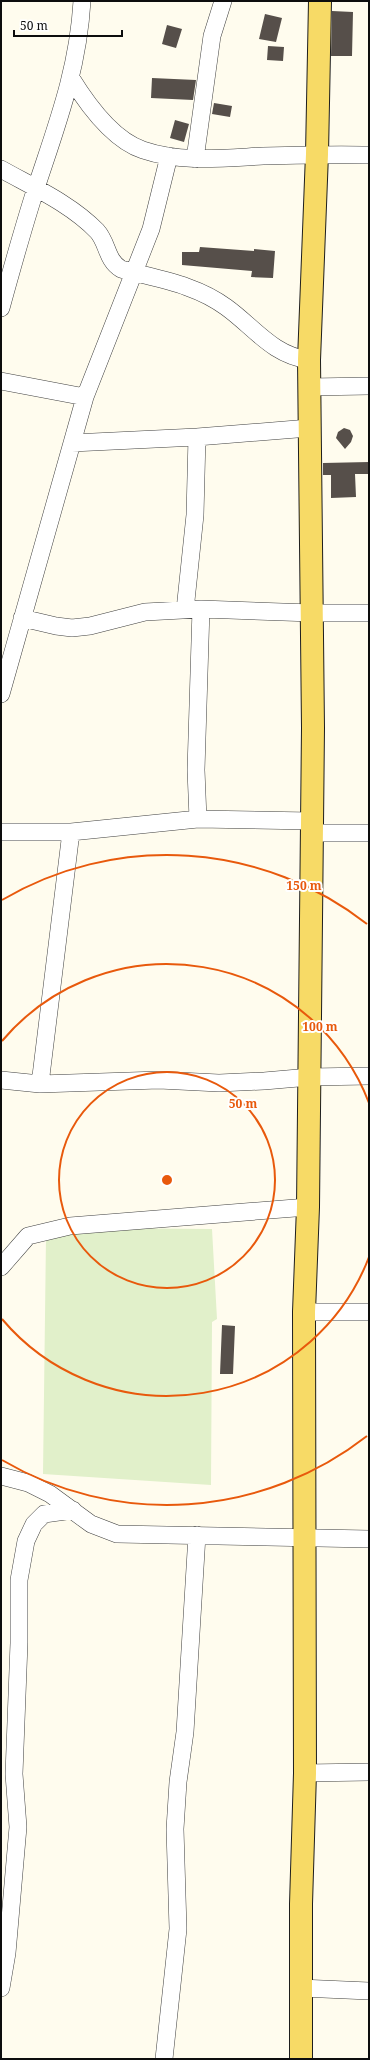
<svg xmlns="http://www.w3.org/2000/svg" width="370" height="2060" viewBox="0 0 370 2060" font-family="'Noto Serif',serif">
	<style>
		.pitch { fill: #e1f0ca }
		.building { fill: #564f4a }
		.lines { fill: none; stroke-linecap: round; stroke-linejoin: round }
		.street-casing { stroke: #404040; stroke-width: 18 }
		.primary-casing { stroke: #1e1e1e; stroke-width: 24 }
		.street { stroke: #fff; stroke-width: 17 }
		.primary { stroke: #f7da66; stroke-width: 22 }
		.ring { fill: none; stroke: #e8590c; stroke-width: 2 }
		.centre { fill: #e8590c; stroke: #fff; stroke-width: 2 }
		.ring-label { font-size: 12px; text-anchor: middle; font-weight: bold; fill: #e8590c; stroke: #fff; stroke-width: 4; stroke-linejoin: round; paint-order: stroke }
	</style>
	<rect width="100%" height="100%" fill="#fffcee"/>
	<path class="pitch" d="M78,1228l134,1 5,90 -5,3 -1,163 -168,-11 3,-237z"/>
	<path class="building" d="M332,11l21,1 -1,44h-21z
		M265,14l17,4 -6,24 -17,-3z
		M167,25l15,4 -6,19 -14,-4z
		M268,46l16,1 -1,14 -16,-1z
		M152,78l44,2 -3,20 -42,-2z
		M214,103l18,3 -2,11 -18,-3z
		M175,120l14,4 -5,18 -14,-4z
		M200,247l54,4v-2l21,2 -2,27 -22,-1 1,-6 -70,-6v-13h17z
		M344,428l6,2 3,6 -2,6 -6,7 -9,-11 2,-6z
		M369,462v12h-14l1,23 -25,1v-23h-8v-12z
		M222,1325l13,1 -2,48h-13z"/>
	<g class="lines">
		<g class="street-casing">
			<path id="street" d="M71,78c16,26 42,62 72,72 38,13 81,8 120,6 35,-1 71,-2 106,-1
				M195,159l17,-123 11,-35
				M1,169c32,18 70,35 96,62 11,12 9,29 24,38 36,10 74,15 105,38 28,20 46,48 83,53
				M1,308c11,-40 22,-80 35,-120 21,-64 42,-118 46,-187
				M1,381l84,16
				M310,387l59,-1
				M72,443l125,-6 112,-9
				M185,610l10,-95 2,-78
				M22,618l34,8 16,2 18,-2 55,-14 56,-3 111,4h57
				M1,694l84,-297 66,-168 18,-73
				M198,819l-2,-49 5,-161
				M1,832h70l127,-13 113,2
				M311,833h58
				M1,1080l39,4 119,-4 60,3 45,-2 46,-4 59,-1
				M40,1084l31,-252
				M1,1267l27,-31 42,-10 238,-19
				M304,1312h65
				M1,1476l27,7 22,11 41,30 26,10 252,5
				M305,1773l64,-1
				M1,1988l6,-35 11,-126 -4,-53 5,-131v-63l7,-39 8,-17 10,-10 29,-4
				M300,1988l69,3
				M164,2059l14,-130 -3,-100 3,-47 7,-50 12,-197"/>
		</g>
		<g class="primary-casing">
			<path id="primary" d="M301,2059v-155l4,-131 -1,-461 4,-105 5,-479 -4,-368 8,-206 3,-153"/>
		</g>
		<use href="#street" class="street"/>
		<use href="#primary" class="primary"/>
	</g>
	<g class="ring">
		<circle cx="167" cy="1180" r="108"/>
		<path d="M369 1257A216 216 0 0 1 2 1319M2 1041A216 216 0 0 1 369 1103"/>
		<path d="M367 1436A325 325 0 0 1 2 1460M2 900A325 325 0 0 1 367 924"/>
	</g>
	<circle cx="167" cy="1180" r="6" class="centre"/>
	<g class="ring-label">
		<text x="304" y="890">150 m</text>
		<text x="320" y="1031">100 m</text>
		<text x="243" y="1108">50 m</text>
	</g>
	<rect width="370" height="2060" fill="none" stroke="#0d0d0d" stroke-width="4"/>
	<path d="M14 30v6h108v-6" fill="none" stroke="#0d0d0d" stroke-width="2"/>
	<text x="20" y="30" font-size="12" fill="#0d0d0d" stroke="#ffffff" stroke-width="3" paint-order="stroke">50 m</text>
</svg>
